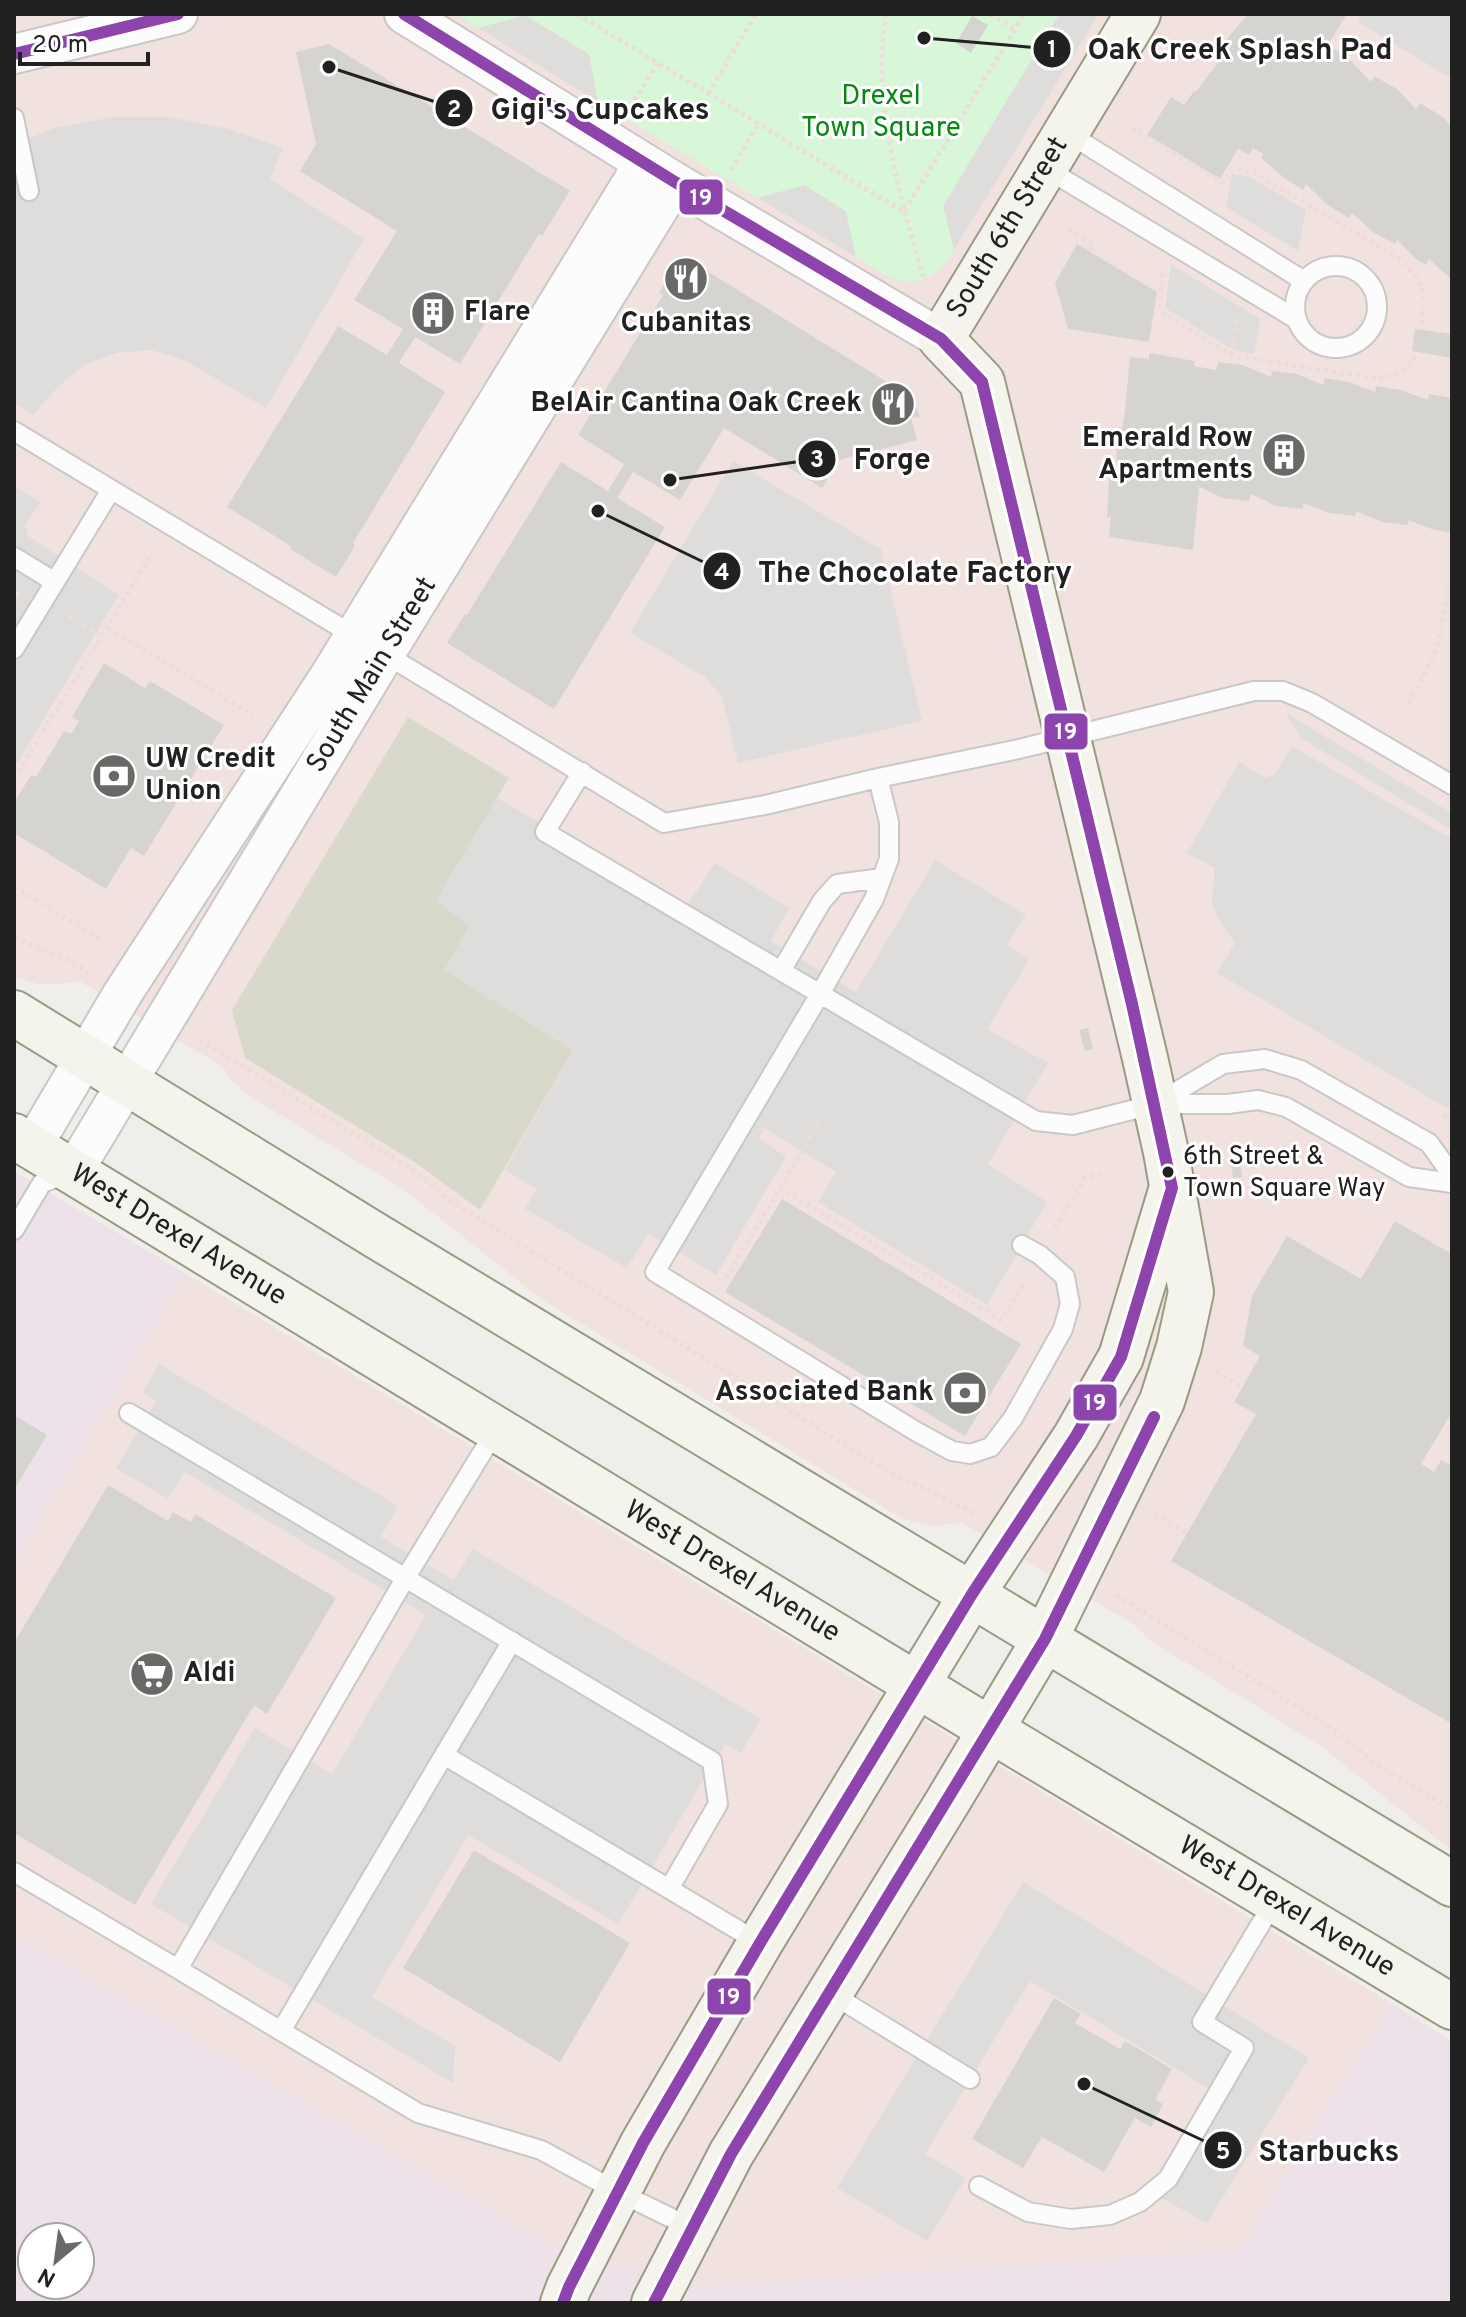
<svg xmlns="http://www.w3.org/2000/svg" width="1466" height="2317" viewBox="0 0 1466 2317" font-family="Overpass,sans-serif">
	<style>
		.commercial { fill: #f2e2df }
		.industrial { fill: #ede2e9; fill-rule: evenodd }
		.religious { fill: #dedddb }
		.construction { fill: #d9d9cb }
		.park { fill: #d8f6d8 }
		.building { fill: #d6d4d1 }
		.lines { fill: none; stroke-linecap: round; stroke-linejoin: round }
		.lane-casing { stroke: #c8c8c6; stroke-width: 22 }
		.street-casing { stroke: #c8c8c6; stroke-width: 42 }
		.secondary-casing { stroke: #999b80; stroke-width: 48 }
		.path { stroke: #edddda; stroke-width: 5; stroke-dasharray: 4 4; stroke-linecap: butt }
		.lane { stroke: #fdfcfc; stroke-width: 18 }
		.street { stroke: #fdfcfc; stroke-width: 38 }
		.secondary { stroke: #f4f4ec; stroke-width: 44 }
		.bus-1-casing { stroke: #fff; stroke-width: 18 }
		.bus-1 { stroke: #8e44ad; stroke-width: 12 }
		.bus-dot { fill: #212121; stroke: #fff; stroke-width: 3 }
		.labels { text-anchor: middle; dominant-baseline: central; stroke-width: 6; stroke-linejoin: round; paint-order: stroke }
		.bus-label { font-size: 26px; fill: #212121; stroke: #fff; text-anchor: start }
		.park-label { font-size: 28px; fill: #058a11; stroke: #fff }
		.street-label { font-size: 28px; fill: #212121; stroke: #fff }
		.poi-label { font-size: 28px; font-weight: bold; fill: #212121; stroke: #fff; text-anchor: start }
		.leader { fill: none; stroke: #212121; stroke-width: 3 }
		.callout-dot { fill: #212121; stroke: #fff; stroke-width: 3 }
		.mark-label { font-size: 24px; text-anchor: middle; font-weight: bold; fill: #fff }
		.callout-label { font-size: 30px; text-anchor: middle; font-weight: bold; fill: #212121; stroke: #fff; stroke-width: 6; stroke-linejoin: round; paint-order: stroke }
		.line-badge { stroke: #fff; stroke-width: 3 }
		.badge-label { font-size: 22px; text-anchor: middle; font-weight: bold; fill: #fff }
	</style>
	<rect width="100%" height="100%" fill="#f0eeea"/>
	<path class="commercial" d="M14,14h1438v1837l-130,-104 -171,-106 -18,-17 -171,-101 -30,3 -31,-8 -357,-217 -141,-112 -155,-94 -15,-13 -10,-15 -144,-86 -19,3h-22l-24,-7z
		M185,1273l1206,730 -152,247 -545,37 -140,-41 -540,-311v-371z"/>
	<path class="industrial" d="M14,1171l171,102 -171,291z
		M14,1935l540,311 141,41 544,-37 152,-247 61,38v262h-1438zM32,2237h48v48h-48z"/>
	<path class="religious" d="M1059,14h40l-145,236 -11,-44z
		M1362,14h90v65l-94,-57z
		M525,15l64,39 9,48 -120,-74z
		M113,117h56l60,12 54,19 -13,31 94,60 -98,169 -82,-48 -33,-10 -34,3 -31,11 -28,23 -25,28 -19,-12v-259l44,-17z
		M1232,174l16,2 58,34 -8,41 -72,-44z
		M804,185l42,26 10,46 -98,-59z
		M1171,264l89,55 -6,35 -20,-4 -69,-42z
		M733,461l148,88 41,172 -184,42 -16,-66 -17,-20 -75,-44z
		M14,486l27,16 -16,23 3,11 91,59 -105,173v-165l5,-9 -5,-8z
		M1286,713l166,100v17l-151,-92z
		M1292,746l160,93v272l-235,-138 18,-30 -17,-24 -6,-19 3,-32 -28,-15 52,-91 27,16 9,-4z
		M497,798l189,109 29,-44 74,45 -18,33 85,51 79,-132 91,55 -19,29 22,16 -42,69 61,34 -60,101 59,38 -60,103 -169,-103 18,-30 -72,-44 -5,10 27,19 -70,118 -68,-41 -21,34 -102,-59 12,-20 -32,-19 68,-120 -129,-80 -9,-69z
		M159,1364l239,142 -17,31 73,43 19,-31 288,170 -20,34 -16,-9 -107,180 -150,-89 -96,162 83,49 -2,37 -302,-179 104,-176 77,46 94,-159 -241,-143 -17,27 -52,-31 40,-67 -14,-8z
		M1023,1882l286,176 -102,165 -49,-27 60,-102 -188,-113 -105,173 41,24 -39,63 -90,-53z"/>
	<path class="construction" d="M408,717l101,61 -73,122 33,26 -25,44 129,80 -93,160 -64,-47 -171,-105 -13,-48z"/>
	<path class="park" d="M456,14h603l-116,192 11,44c-12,20 -32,38 -58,30 -14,-5 -28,-16 -40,-23l-10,-46 -42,-26 -46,13 -160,-96 -9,-48 -64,-39 -47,13z"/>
	<path class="building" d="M1248,14h99l-19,31 20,13 23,24 3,-6 23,13 19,20 4,-6 23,14 9,10v153l-23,-21 -3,6 -10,-6 -19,-19 -2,4 -22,-12 -21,-19 -3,5 -23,-14 -20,-20 -3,6 -20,-13 -22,-19 2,-4 -10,-6 -4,7 -11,-6 -18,30 -73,-44 24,-38 13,8 10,-14 2,1 23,-31 -3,-2 13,-23z
		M972,16l16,9 -17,28 -15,-10z
		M329,44l241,147 -28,45 -3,-2 -79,130 -45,-27 -16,26 46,29 -92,151 2,3 -19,31 -46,-28 1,-3 -64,-39 111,-181 49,29 16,-26 -49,-29 43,-69 -97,-60 16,-27 -20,-92z
		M1077,244l80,48 -8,50 -81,-13 -13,-46z
		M681,255l232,143 7,19 -9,1 6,22 -78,20 -17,28 -98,-60 -44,72 -47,-28 -16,26 48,29 -111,182 -107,-66 18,-29 2,1 94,-153 47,29 16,-27 -46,-29 85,-140 -4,-2z
		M1415,329l37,5v24l-40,-7z
		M1149,353l46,8 -1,5 22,4 2,-8 24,3 29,12 1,-6 25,3 26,11 2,-7 24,4 26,10 1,-6 25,4 27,10 1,-6 23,4v135l-18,-3 -26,-10v5l-26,-3 -26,-11 -1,5 -26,-3 -26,-10v6l-27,-3 -25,-12 -2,7 -26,-3 -24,-11 -6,63 -84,-13 2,-20h-4l2,-38 6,2 2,-16 -1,-20 2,-18 4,1 3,-17 5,-54 19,2z
		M104,663l41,25 5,-7 74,44 -80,131 -13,-8 -25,41 -92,-56v-30l17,-28 5,2 28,-46 7,3 8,-13 -7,-4z
		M1088,1028l5,21 -8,2 -6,-21z
		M1239,1155l3,22 -9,1 -3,-21z
		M782,1199l239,145 -56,92 -240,-144z
		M1395,1221l57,33v158l-31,52 13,8 7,-12 11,6v258l-281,-163 85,-147 -22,-12 26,-46 -17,-10 9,-50 35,-60 74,43z
		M14,1415l33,20 -33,55z
		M108,1485l60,36 5,-9 18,10 4,-8 141,84 -69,116 -13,-9 -119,200 -121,-72v-190z
		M474,1850l156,93 -70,119 -157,-94z
		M1054,1998l27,16 -6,9 45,26 5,-8 47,28 -17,31 8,4 -12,23 -16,-9 -31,54 -62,-35 -19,31 -51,-29z"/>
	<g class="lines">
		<g class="lane-casing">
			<path id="lane" d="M14,118l15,73
				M1066,132l238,149
				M1045,168l251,151
				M1295 307a41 41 0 1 1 82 0a41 41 0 1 1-82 0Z
				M14,431l344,207
				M14,557l41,25
				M14,649l97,-159
				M380,651l284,172 101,-18 113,-27 141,-29 235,-58h29l29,12 140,82
				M582,772l-37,60 491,289 37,4 82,-21h73l30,-4 28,7 123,70 43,6
				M878,778l11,44v37l-15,40 -54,95 -165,278 262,160 35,19 18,3 21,-7 22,-29 50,-89 7,-25 -5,-27 -25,-22 -18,-10
				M781,971l41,-70 15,-17 45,-6
				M1157,1103l66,-39 42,-5 36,11 128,73 23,32
				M14,1230l28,-47 25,-9
				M129,1413l583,348 6,43 -49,85
				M444,1755l68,-114
				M14,1872l164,97
				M830,1993l140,86
				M281,2031l-103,-62 228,-392 90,-147
				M979,2186l49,26 43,7 39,-4 30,-13 28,-23 76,-131 -42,-26 73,-122
				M692,2228l-74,-36 -77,-42 -123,-37 -137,-82 163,-276 316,188"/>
		</g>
		<g class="street-casing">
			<g id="street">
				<path d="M404,14l271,168 266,157"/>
				<path d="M14,54l164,-40"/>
				<path d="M32,1147l91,-154 209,-321 312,-509"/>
				<path id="s1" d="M73,1172l312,-518 290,-472"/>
			</g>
		</g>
		<g class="secondary-casing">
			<g id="secondary">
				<path d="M14,1013l364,224 1074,647"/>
				<path id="s2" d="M14,1136l977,594 461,277"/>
				<path d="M563,2303l6,-16 74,-144 117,-200 212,-349 104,-158 45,-79 49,-163"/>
				<path id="s3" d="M654,2303l77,-149 217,-353 97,-162 117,-238 17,-54 12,-55 -25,-140 -21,-94 -163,-676 -41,-43 197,-325"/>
			</g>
		</g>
		<path class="path" d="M577,14l327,198 120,-198
			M886,14c-14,85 13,183 38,264
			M990,14l25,15
			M708,94l48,-80
			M630,107l27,-43
			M1132,128l91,55 9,-14 21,3 147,87c27,25 24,36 22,71
			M731,170l27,-45
			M1068,230l25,14 -4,7
			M1163,273l-3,38 71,44 147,24c20,-4 29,-9 39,-27
			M1231,355l6,-38
			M69,616l33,20
			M108,628l146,88
			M1408,703l24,-43 7,-21 10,-53h3
			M14,779l139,-227
			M14,887l90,54
			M14,937l60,26 15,10
			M200,1040l208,127 53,41 425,262 90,44
			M1444,1117l8,-14
			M780,1188l38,-65
			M1055,1228l30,-50 16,-4
			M726,1278l54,-90 221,132 25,-40
			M1216,1371l26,16
			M1155,1514l32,19
			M1116,1595l214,132 46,37 76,46"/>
		<use href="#lane" class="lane"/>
		<use href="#street" class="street"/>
		<use href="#secondary" class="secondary"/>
		<g class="bus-1-casing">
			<path id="bus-1" d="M404,14l271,168 266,157 41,43 150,622 40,184 -51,169 -45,79 -104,158 -212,349 -117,200 -74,144 -6,16
				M14,54l164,-40
				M654,2303l77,-149 314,-515 109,-222"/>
		</g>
		<use href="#bus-1" class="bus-1"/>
	</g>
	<defs>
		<g id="restaurant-disc" transform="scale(2.3)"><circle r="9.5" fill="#696967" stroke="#fff"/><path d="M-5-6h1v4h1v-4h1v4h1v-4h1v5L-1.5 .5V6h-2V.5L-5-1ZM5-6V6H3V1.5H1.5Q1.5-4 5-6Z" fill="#fff"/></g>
		<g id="building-disc" transform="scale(2.3)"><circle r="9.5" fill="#696967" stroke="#fff"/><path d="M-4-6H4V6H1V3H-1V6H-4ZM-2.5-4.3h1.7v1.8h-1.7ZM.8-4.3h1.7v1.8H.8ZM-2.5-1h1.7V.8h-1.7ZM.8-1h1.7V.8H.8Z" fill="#fff"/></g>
		<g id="bank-disc" transform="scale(2.3)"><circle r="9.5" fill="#696967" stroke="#fff"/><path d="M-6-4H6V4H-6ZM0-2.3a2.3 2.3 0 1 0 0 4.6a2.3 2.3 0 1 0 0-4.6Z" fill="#fff"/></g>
		<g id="supermarket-disc" transform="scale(2.3)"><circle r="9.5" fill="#696967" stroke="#fff"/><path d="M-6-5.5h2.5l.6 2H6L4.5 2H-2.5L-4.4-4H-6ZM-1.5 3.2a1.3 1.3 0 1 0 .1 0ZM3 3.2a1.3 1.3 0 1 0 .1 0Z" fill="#fff"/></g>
	</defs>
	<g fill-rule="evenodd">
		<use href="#restaurant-disc" x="686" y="279"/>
		<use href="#building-disc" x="433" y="313"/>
		<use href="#restaurant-disc" x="893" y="404"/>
		<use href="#building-disc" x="1284" y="455"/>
		<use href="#bank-disc" x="114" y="776"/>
		<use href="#bank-disc" x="965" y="1393"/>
		<use href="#supermarket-disc" x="152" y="1674"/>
	</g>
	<circle class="bus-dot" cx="1168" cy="1172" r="7"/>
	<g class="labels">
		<g class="bus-label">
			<text x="1183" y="1157">6th Street &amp;<tspan x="1183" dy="32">Town Square Way</tspan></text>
		</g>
		<g class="park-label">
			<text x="881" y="97">Drexel<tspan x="881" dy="32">Town Square</tspan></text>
		</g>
		<g class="street-label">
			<text stroke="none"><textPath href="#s3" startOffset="2272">South 6th Street</textPath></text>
			<text stroke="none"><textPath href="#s1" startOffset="580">South Main Street</textPath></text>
			<text stroke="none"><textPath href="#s2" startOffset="192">West Drexel Avenue</textPath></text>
			<text stroke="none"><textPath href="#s2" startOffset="840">West Drexel Avenue</textPath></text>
			<text stroke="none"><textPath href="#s2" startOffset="1488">West Drexel Avenue</textPath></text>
		</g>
		<g class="poi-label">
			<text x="464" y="313">Flare</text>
			<text x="686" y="324" text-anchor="middle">Cubanitas</text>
			<text x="862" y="404" text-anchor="end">BelAir Cantina Oak Creek</text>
			<text x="1253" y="439" text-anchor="end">Emerald Row<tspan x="1253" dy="32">Apartments</tspan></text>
			<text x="145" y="760">UW Credit<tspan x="145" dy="32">Union</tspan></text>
			<text x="934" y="1393" text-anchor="end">Associated Bank</text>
			<text x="183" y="1674">Aldi</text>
		</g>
	</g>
	<path class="leader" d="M924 38L1052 49M329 67L454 108M670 480L817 459M598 511L722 571M1084 2084L1223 2150"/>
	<g class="callout-dot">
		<circle cx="924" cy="38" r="8"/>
		<circle cx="329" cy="67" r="8"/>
		<circle cx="670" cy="480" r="8"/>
		<circle cx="598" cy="511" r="8"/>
		<circle cx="1084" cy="2084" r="8"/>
		<circle cx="1052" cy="49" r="20"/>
		<circle cx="454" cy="108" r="20"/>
		<circle cx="817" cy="459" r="20"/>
		<circle cx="722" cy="571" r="20"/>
		<circle cx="1223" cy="2150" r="20"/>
	</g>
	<g class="mark-label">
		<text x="1052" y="57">1</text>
		<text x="454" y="117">2</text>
		<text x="817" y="467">3</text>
		<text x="722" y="580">4</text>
		<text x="1223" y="2159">5</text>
	</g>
	<g class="callout-label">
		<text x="1240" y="59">Oak Creek Splash Pad</text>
		<text x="600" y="119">Gigi's Cupcakes</text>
		<text x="892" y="469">Forge</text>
		<text x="915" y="582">The Chocolate Factory</text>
		<text x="1329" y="2161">Starbucks</text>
	</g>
	<g class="line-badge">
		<rect x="678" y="178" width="46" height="38" rx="8" fill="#8e44ad"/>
		<rect x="1043" y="712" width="46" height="39" rx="8" fill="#8e44ad"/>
		<rect x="1072" y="1383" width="46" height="39" rx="8" fill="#8e44ad"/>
		<rect x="706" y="1977" width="46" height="39" rx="8" fill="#8e44ad"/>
	</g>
	<g class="badge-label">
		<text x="701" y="205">19</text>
		<text x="1066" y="739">19</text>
		<text x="1095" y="1410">19</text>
		<text x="729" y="2004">19</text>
	</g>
	<rect width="1466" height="2317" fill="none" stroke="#212121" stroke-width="32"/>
	<g transform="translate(56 2261) rotate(209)"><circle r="38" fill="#ffffff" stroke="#a6a6a6" stroke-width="2"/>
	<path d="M0-6L14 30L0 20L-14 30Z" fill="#696967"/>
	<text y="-12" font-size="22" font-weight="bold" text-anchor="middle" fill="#212121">N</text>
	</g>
	<path d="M20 52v12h128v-12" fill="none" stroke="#212121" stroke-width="4"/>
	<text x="32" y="52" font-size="24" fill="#212121" stroke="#ffffff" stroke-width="6" paint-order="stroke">20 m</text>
</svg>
